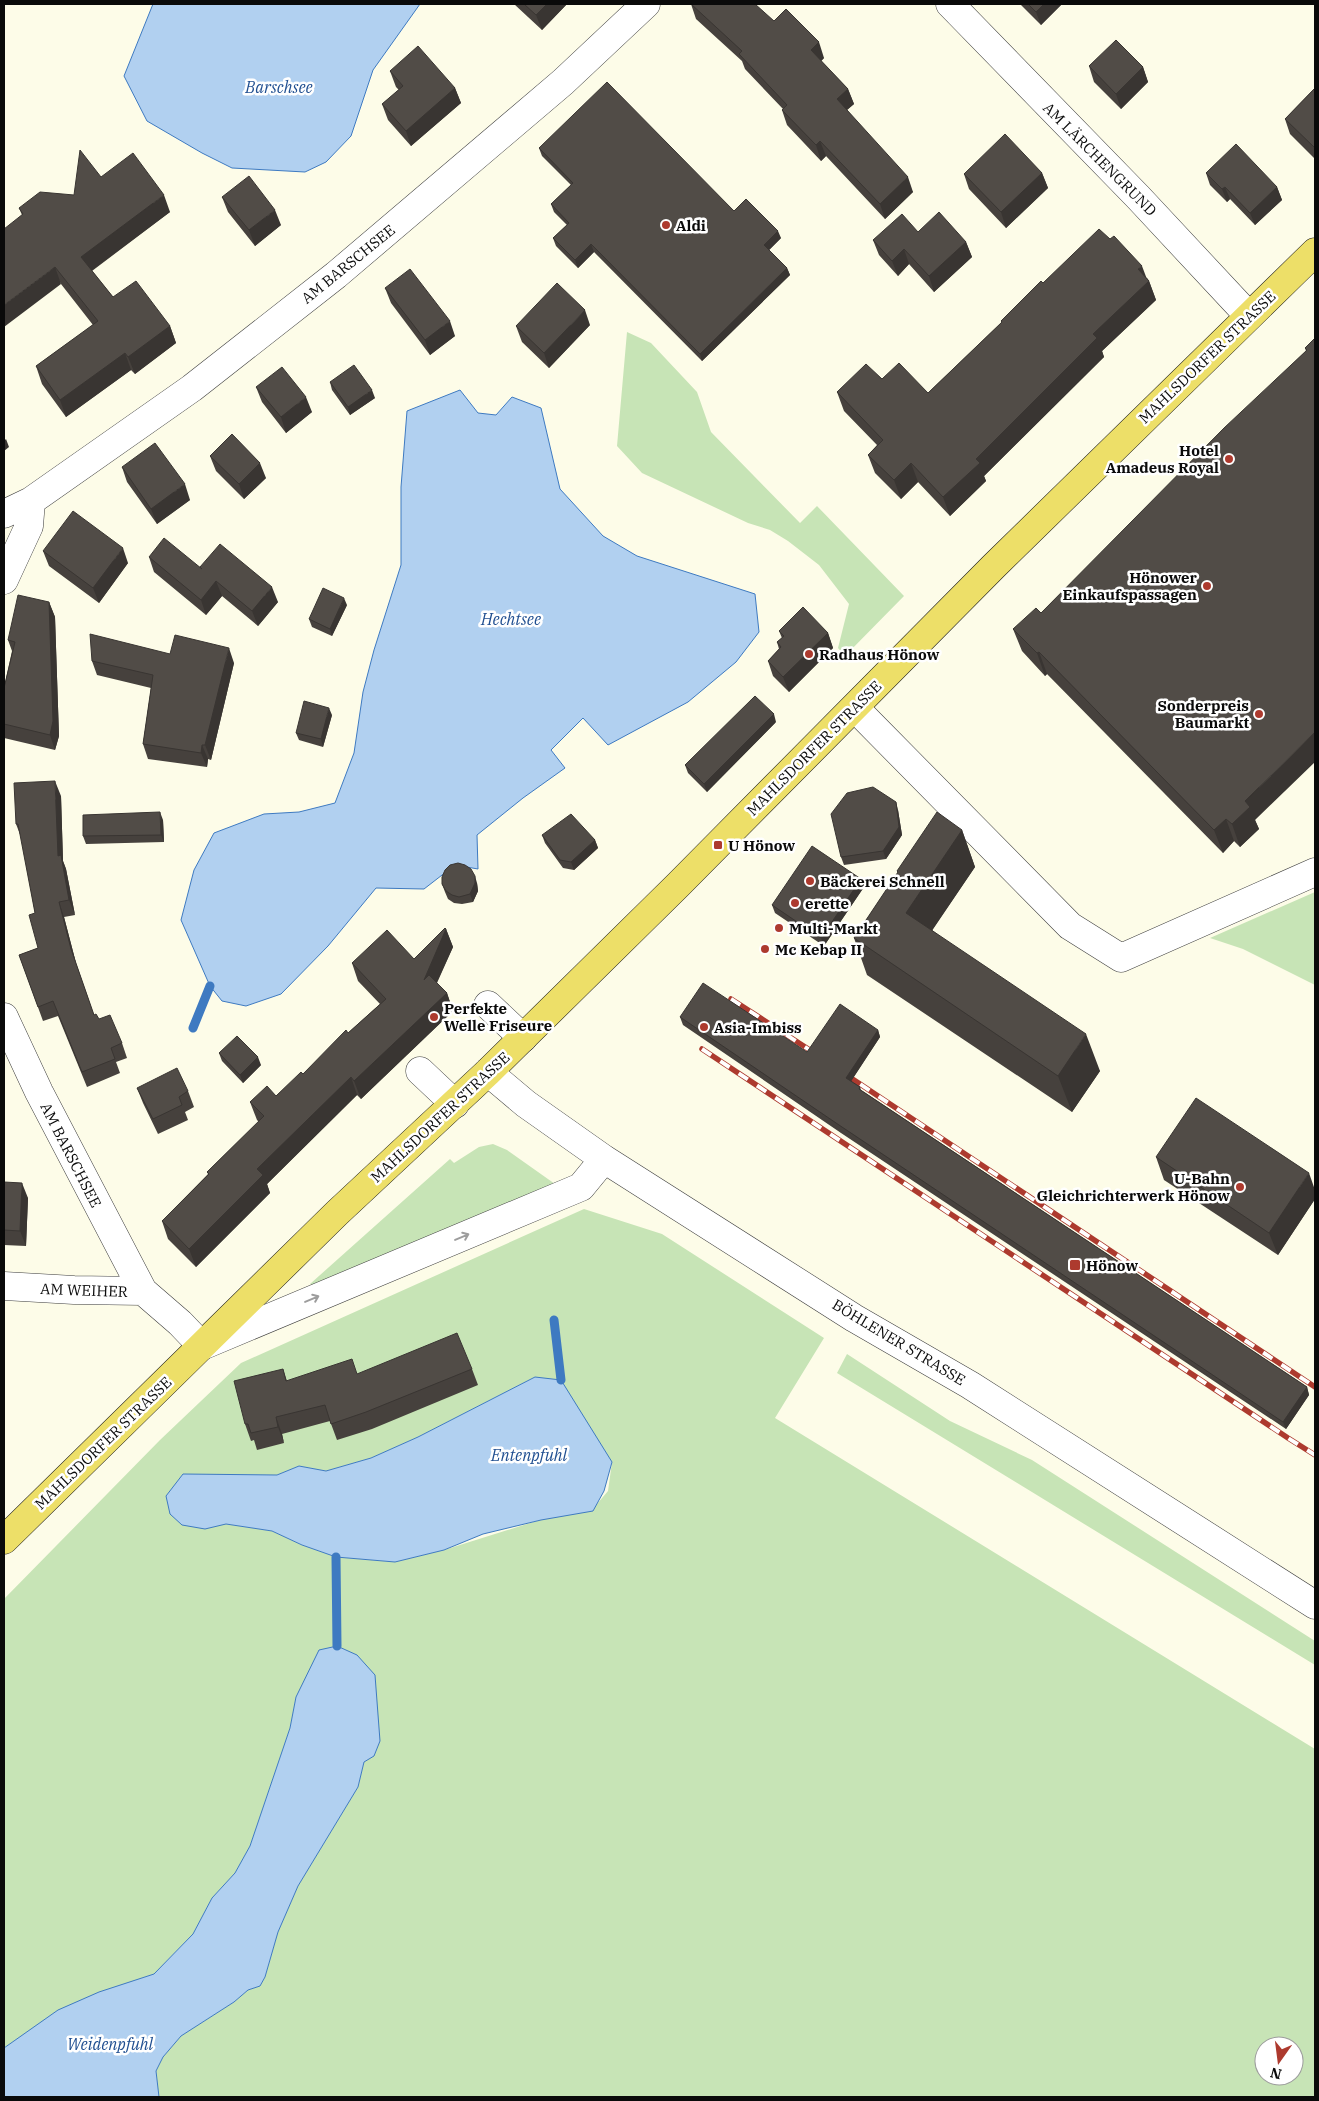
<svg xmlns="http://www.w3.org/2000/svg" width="1319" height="2101" viewBox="0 0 1319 2101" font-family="'IBM Plex Serif',serif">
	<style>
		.green { fill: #c7e4b6; fill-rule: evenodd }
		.water { fill: #b1d0f0; stroke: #3e7ac1 }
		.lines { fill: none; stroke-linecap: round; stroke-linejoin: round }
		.stream { stroke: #3e7ac1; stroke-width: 9 }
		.minor-casing { stroke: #3d3d3d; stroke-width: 29 }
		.major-casing { stroke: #1b1b1b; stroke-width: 29 }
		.minor { stroke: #fff; stroke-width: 28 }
		.major { stroke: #eddf68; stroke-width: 28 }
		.rail-casing { stroke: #ad3a2e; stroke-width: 5.5 }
		.rail { stroke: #fff; stroke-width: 4; stroke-dasharray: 11; stroke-linecap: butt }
		.wall { fill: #46413d }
		.shaded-wall { fill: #393532 }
		.building { fill: #514c47; stroke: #393532 }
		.oneway { stroke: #9d9d9d }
		.poi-dot { fill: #ad3a2e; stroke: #fff; stroke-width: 2 }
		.labels { text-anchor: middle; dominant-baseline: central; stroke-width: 5; stroke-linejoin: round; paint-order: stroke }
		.street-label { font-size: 15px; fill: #0a0a0a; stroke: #fff }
		.poi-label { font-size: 15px; font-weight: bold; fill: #0a0a0a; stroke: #fff; text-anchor: start }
		.water-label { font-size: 16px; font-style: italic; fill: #1f4e90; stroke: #fff }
	</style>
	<rect width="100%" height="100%" fill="#fdfce8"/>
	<path class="green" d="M627,332l24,11 46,49 14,40 89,91 17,-17 87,90 -59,60 -7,-8 11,-44 -30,-39 -31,-24 -18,-11 -22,-7 -106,-50 -25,-27z
		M1315,892v93l-72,-36 -33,-11z
		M493,1144l14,6 48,34 -242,102 -3,-2 140,-125 4,4 25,-16z
		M584,1209l78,25 162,104 -49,80 540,331v348h-1156l-3,-26 7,-14 18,-21 53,-34 14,-12 12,-4 5,-9 13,-45 20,-46 60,-99 6,-25 10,-7 6,-14 -84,-44 -6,31 -40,118 -15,27 -23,25 -19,36 -39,40 -22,8 -104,50 -24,16v-449l156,-159 81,-77zM535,1377l77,85 -4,29 -17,20 -48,8 -99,31 -49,12 -59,-5 -34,-12 -30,-14 -46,-7 25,-48 26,-1 22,-9 27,5 45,-13 47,-21zM1264,2046h30v30h-30z
		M847,1354l103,67 82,39 283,181v24l-478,-292z"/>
	<path class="water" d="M153,4h267l-47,66 -22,66 -25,26 -21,10 -73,-4 -30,-15 -55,-32 -23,-45z
		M460,390l18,23 18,2 16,-18 29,11 19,81 43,47 34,20 118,38 4,38 -23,30 -48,40 -80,43 -25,-27 -32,32 14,18 -42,30 -46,37 1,34 -23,-4 -31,24 -48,-1 -48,58 -47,48 -35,12 -24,-5 -12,-15 -29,-66 13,-50 20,-37 50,-19 35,-2 36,-9 19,-50 9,-61 11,-42 27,-85v-78l6,-76z
		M535,1377l26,3 51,82 -8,29 -11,20 -52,9 -58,14 -39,16 -49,12 -59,-5 -34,-12 -30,-14 -46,-7 -21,5 -23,-4 -12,-11 -4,-18 17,-22 94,1 22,-9 27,5 45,-13 47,-21z
		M337,1646l20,9 18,20 5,66 -6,15 -10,6 -6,25 -60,99 -20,46 -13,45 -5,9 -12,4 -14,12 -53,34 -18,21 -7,14 3,26h-155v-49l54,-38 41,-18 55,-18 39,-40 19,-36 23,-25 15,-27 40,-118 6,-31 23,-47z"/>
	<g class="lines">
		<path class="stream" d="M193,1028l17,-42
			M554,1320l7,60
			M336,1557l1,89"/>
		<g class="minor-casing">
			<path id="minor" d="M950,4l188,193 111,119
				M4,514l27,-13 161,-113 144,-113 227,-193 83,-78
				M4,580l25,-54 2,-25
				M855,708l215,218 51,32 194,-86
				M488,1005l35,33
				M4,1017l35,75 104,199
				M420,1071l35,33
				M488,1072l38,32 78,55 250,159 116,67 345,220
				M4,1286l70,4 69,1 37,32 22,23 379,-159 23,-28"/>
		</g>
		<g class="major-casing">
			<path id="major" d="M4,1540l333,-327 151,-141 190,-187 316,-319 321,-314"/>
		</g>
		<use href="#minor" class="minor"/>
		<use href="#major" class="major"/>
		<g class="rail-casing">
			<path id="rail" d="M731,999l88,57
				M702,1049l586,389 27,17
				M842,1072l473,315"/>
		</g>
		<use href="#rail" class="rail"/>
	</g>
	<path class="wall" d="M514,4h53l-25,26z
		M691,4l83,17 50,37 -3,3 27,28 6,15 -7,6 66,82 -28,27 -59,-63 -5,5 -34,-36 -5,-15 1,-1 -38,-40 -3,-8 -46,-42z
		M1020,4h42l-21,21z
		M1089,66l54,1 5,15 -27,27 -27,-27z
		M390,71l65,17 6,15 -50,43 -23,-26 -6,-16 17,-14 -3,-3z
		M1315,88v71l-25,-25 -5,-15z
		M539,148l195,63 47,27 -12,12 18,18 3,7 -88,86 -108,-109 -16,16 -22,-22 -3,-8 14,-13 -13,-13 -3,-8 20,-19 -29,-29z
		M1042,173l6,15 -42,40 -37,-39 -5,-15z
		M1206,173l71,14 5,13 -27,25 -25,-26 -3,3 -17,-17z
		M101,177l69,35 -78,59 21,26 57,29 6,17 -41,31 -4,-4 -65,47 -24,-33 -6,-18 57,-41 -32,-41 -39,-69 -3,-7 55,-13z
		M222,197l59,28 -26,21 -27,-34z
		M918,232l48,10 6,15 -38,35 -25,-28 -11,12 -19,-21 -6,-15z
		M1147,278l2,3 7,19 -54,51 2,6 -120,119 2,5 -36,35 -32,-34 -17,17 -26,-26 -7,-18 9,-10 -33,-34 -7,-19 45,-13 46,14 73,-70v-2l42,-38z
		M385,288l70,48 -25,19 -39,-52z
		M590,325l-41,43 -27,-26 -6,-16z
		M1315,338l-60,482 4,9 -19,18 -6,-6 -11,12 -176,-179 -2,2 -23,-25 -9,-22 28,-16 265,-262 -1,-3z
		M330,382l45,16 -25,17 -18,-25z
		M256,387l56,25 -26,21 -24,-31z
		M210,456l56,22 -22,21 -28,-28z
		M122,467l68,33 -33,24 -30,-42z
		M43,551l85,12 -29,40 -50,-37z
		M149,557l51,10 78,35 -20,24 -36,-30 -16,19 -52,-43z
		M49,602l6,15 4,119 -4,14 -51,-12v-50l8,-37 -4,-11z
		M347,605l-15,31 -20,-9 -3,-8z
		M779,631l49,2 5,15 -44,44 -16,-16 -5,-15 11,-12 -2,-7 5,-4z
		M170,654l64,9 -23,97 -3,-1 -1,8 -59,-8 -5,-15 8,-56 -54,-13 -5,-14z
		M332,715l-9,32 -24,-7 -3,-7z
		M776,722l-69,70 -19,-19 -3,-8z
		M61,796l2,65 3,8 9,46 -11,2 12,46 18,52 28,28 5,15 -11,4 4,11 -33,14 -29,-71 -15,5 -24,-66 19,-7 -3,-35 -14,-76 -5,-13z
		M898,810l4,25 -16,24 -42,6 -3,-8z
		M163,820l1,22 -78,2 -3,-8z
		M962,830l13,37 -43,63 168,141 -28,41 -205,-137 -13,-37 44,-65 -1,-2z
		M542,835l53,5 3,8 -24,22 -11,-2 -18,-25z
		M477,883l1,8 -5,11 -11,2 -8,-1 -6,-4 -3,-7 -3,-8z
		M864,887l-40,59 -49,-33 -3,-8z
		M446,929l7,18 -16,36 10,10 6,18 -92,88 -4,-4 -90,89 3,9 -74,74 -28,-28 -6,-18 46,-47 -1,-2 52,-50 -2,-2 -7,-18 26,-6 27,-22 77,-70 -22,-23 -6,-18 62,-4z
		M680,1017l127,35 71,-22 2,7 -29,44 9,6 1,3 446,297 2,8 -23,34 -445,-296 -158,-108z
		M219,1053l42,12 -18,18 -21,-22z
		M137,1088l51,3 6,16 -9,5 3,8 -30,14 -15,-31z
		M1156,1157l159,33v9l-37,56 -114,-75z
		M4,1182l24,16 -2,48 -22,-1z
		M283,1369l4,12 70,-7 115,-5 6,16 -106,44 -35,11 -7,-19 -48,13 2,9 -27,7 -3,-10 -3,1 -6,-17z"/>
	<path class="shaded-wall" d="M547,4h20l-25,26 -6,-15z
		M1044,4h18l-21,21 -5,-13z
		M819,42l5,16 -7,7 -6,-15z
		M1143,67l5,15 -27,27 -5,-15z
		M455,88l6,15 -50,43 -5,-15z
		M848,89l6,15 -12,10 -5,-15z
		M820,141l6,15 -5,5 -5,-16z
		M1042,173l6,15 -42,40 -5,-16z
		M908,177l5,15 -28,27 -5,-15z
		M1225,187l5,12 -3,3 -5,-13z
		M1277,187l5,13 -27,25 -5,-12z
		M164,195l6,17 -83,62 -6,-17z
		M275,210l6,15 -26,21 -6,-16z
		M778,231l3,7 -14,14 -3,-7z
		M966,242l6,15 -38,35 -5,-16z
		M591,244l3,8 -16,16 -3,-8z
		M904,249l5,15 -11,12 -6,-15z
		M1142,266l6,16 1,-1 7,19 -54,51 2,6 -120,119 2,5 -36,35 -7,-19 33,-38 117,-125 45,-65z
		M55,267l6,17 -57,43v-22z
		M787,268l3,7 -88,86 -2,-7z
		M585,310l5,15 -41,43 -5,-15z
		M450,321l5,15 -25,19 -5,-15z
		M170,326l6,17 -41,31 -7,-17z
		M125,353l6,17 -65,47 -6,-17z
		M372,390l3,8 -25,17 -2,-8z
		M306,397l6,15 -26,21 -5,-16z
		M6,439l3,8 -5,4v-10z
		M260,463l6,15 -22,21 -5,-15z
		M911,463l7,19 -17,17 -7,-19z
		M185,484l5,16 -33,24 -6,-15z
		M123,548l5,15 -29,40 -6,-15z
		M216,581l6,15 -16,19 -5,-15z
		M272,587l6,15 -20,24 -6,-15z
		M344,598l3,7 -15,31 -2,-7z
		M49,602l6,15 4,119 -4,14 -5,-15z
		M828,633l5,15 -44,44 -6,-15z
		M229,648l5,15 -23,97 -6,-15z
		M1039,652l8,22 -2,2 -8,-23z
		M329,708l3,7 -9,32 -2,-8z
		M774,714l2,8 -69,70 -3,-8z
		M1315,732v30l-60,58 4,9 -19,18 -8,-23 13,-23z
		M202,745l6,14 -1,8 -6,-14z
		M55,781l6,15 2,65 3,8 9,46 -6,-15 -11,-44z
		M896,802l2,8 4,25 -16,24 -3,-8z
		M160,812l3,8 1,22 -3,-7z
		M1226,819l8,22 -11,12 -9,-23z
		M962,830l13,37 -56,83 -13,-37z
		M595,840l3,8 -24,22 -3,-8z
		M475,876l2,7 1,8 -5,11 -3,-8z
		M861,879l3,8 -40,59 -3,-8z
		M59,902l5,15 12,46 -5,-14z
		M446,929l7,18 -23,50 -6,-17z
		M447,993l6,18 -92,88 -7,-18z
		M878,1030l2,7 -32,49 -2,-8z
		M1086,1034l14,37 -28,41 -14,-36z
		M258,1057l3,8 -18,18 -3,-8z
		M351,1077l6,18 -90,89 3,9 -74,74 -7,-18 68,-80z
		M1309,1173l6,17v9l-37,56 -9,-22z
		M22,1183l6,15 -2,48 -6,-15z
		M1307,1387l2,8 -23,34 -3,-7z
		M276,1417l6,17 2,9 -6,-16z"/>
	<path class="building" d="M524,4h23l-11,11z
		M691,4h64l19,17 12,-12 33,33 -8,8 37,39 -11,10 71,78 -28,27 -60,-63 -4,4 -34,-35 5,-5 -48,-51 3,-3z
		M1028,4h16l-8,8z
		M1116,40l27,27 -27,27 -27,-28z
		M418,46l37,42 -49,43 -24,-27 21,-18 -13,-15z
		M607,82l127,129 12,-12 32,32 -14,14 23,23 -87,86 -109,-110 -16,16 -22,-22 16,-15 -18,-19 22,-21 -34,-35z
		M1315,88v60l-30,-29z
		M1005,134l37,39 -41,39 -37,-38z
		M1236,144l41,43 -27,26 -25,-26 -3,2 -16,-16z
		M80,150l21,27 32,-24 31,42 -83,62 32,40 23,-16 34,45 -42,31 -3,-4 -65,47 -24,-34 62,-45 -43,-54 -51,38v-76l19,-15 -4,-6 21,-16 34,3z
		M249,176l26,34 -26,20 -27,-33z
		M939,212l27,30 -37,34 -25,-27 -12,12 -19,-21 29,-26 16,18z
		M1099,229l11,10 4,-3 28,30 -4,3 11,12 -56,53 4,4 -121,121 4,4 -37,34 -32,-34 -17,17 -26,-25 15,-15 -46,-48 29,-28 16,15 17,-16 29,30 74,-71 -1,-1 40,-40 2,2z
		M410,269l40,52 -25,19 -40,-52z
		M557,283l28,27 -41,43 -28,-27z
		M1315,338v394l-70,69 5,6 -18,17 -6,-5 -12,11 -175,-178 -2,1 -24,-24 23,-21 5,5 183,-185 83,-78 -2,-2z
		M354,365l18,25 -24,17 -18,-25z
		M282,367l24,30 -25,20 -25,-30z
		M232,434l28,29 -21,21 -29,-28z
		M155,443l30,41 -34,25 -29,-42z
		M73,511l50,37 -30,40 -50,-37z
		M164,538l38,31 -2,-2 20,-23 52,43 -20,24 -36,-30 -15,19 -52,-43z
		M323,588l21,10 -14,31 -21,-10z
		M18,595l31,7 4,119 -3,14 -46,-11v-36l11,-46 -7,-2z
		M803,607l25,26 -45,44 -15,-16 13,-14 -4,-5 7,-6 -5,-5z
		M90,634l80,20 5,-19 54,13 -24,97h-3l-1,8 -58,-9 10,-69 -61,-14z
		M755,696l19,18 -70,70 -19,-19z
		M304,701l25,7 -8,31 -25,-6z
		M55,781l3,75 3,-1 8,45 -10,2 12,47 23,66 2,-1 3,5 11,-4 12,28 -11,5 4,11 -33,13 -29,-71 -15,6 -19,-52 19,-7 -9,-33 6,-2 -17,-89h-2l-2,-41z
		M873,787l23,15 3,25 -16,24 -42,6 -10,-43 16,-21z
		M160,812l1,23 -78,1v-21z
		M937,812l25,18 -56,83 180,121 -28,42 -204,-138 44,-66 -1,-1z
		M571,814l24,26 -24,22 -11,-2 -18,-25z
		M812,846l49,33 -40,59 -49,-33z
		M458,863l7,2 6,4 4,7v7l-5,11 -11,3 -7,-2 -6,-4 -4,-7v-7l3,-7 5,-5z
		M445,928l1,1 -22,51 5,-5 18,18 -93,88 -3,-4 -94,92 6,6 -74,74 -27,-28 47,-47 -2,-2 57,-56 -14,-14 17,-16 9,10 25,-24 2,2 43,-44 2,3 38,-34 -34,-36 35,-33 27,29z
		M703,983l104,69 33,-48 38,26 -32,48 14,9 -1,2 448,298 -24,35 -444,-297 -159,-108z
		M237,1036l21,21 -18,18 -21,-22z
		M177,1068l11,23 -9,6 3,8 -29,14 -16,-31z
		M1196,1098l113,75 -40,60 -113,-76z
		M4,1182l18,1 -2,48 -16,-1z
		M457,1333l15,36 -106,43 -35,12 -6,-19 -49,12 2,10 -27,6 -3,-9h-3l-11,-43 49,-12 3,12 66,-22 5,15z"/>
	<defs><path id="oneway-shaft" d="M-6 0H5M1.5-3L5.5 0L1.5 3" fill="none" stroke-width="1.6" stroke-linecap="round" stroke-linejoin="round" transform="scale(1.25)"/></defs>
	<g class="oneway">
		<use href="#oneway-shaft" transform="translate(462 1237) rotate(-23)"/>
		<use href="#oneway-shaft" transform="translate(312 1299) rotate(-23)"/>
	</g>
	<g class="poi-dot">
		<circle cx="666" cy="225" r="5"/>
		<circle cx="1229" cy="459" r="5"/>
		<circle cx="1207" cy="586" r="5"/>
		<circle cx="809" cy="654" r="5"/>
		<circle cx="1259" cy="714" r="5"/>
		<rect x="713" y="840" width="10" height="10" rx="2.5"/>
		<circle cx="810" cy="881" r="5"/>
		<circle cx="795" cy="903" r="5"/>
		<circle cx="779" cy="928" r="5"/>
		<circle cx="765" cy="949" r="5"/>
		<circle cx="434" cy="1017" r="5"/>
		<circle cx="704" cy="1027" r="5"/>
		<circle cx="1240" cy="1187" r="5"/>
		<rect x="1069" y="1259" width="12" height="12" rx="2.5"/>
	</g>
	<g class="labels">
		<g class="street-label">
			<text transform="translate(1100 159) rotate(45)">AM LÄRCHENGRUND</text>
			<text transform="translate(348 264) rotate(-39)">AM BARSCHSEE</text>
			<text transform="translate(1207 357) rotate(-44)">MAHLSDORFER STRASSE</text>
			<text transform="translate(814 748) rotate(-45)">MAHLSDORFER STRASSE</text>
			<text transform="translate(440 1117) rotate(-43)">MAHLSDORFER STRASSE</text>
			<text transform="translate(71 1155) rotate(63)">AM BARSCHSEE</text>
			<text transform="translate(84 1290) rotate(2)">AM WEIHER</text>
			<text transform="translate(899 1342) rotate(31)">BÖHLENER STRASSE</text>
			<text transform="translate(103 1443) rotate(-44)">MAHLSDORFER STRASSE</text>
		</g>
		<g class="poi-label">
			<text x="676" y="225">Aldi</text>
			<text x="1219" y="450" text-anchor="end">Hotel<tspan x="1219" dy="17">Amadeus Royal</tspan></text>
			<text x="1197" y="577" text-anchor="end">Hönower<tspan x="1197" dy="17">Einkaufspassagen</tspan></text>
			<text x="819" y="654">Radhaus Hönow</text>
			<text x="1249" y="705" text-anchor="end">Sonderpreis<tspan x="1249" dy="17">Baumarkt</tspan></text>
			<text x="728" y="845">U Hönow</text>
			<text x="820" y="881">Bäckerei Schnell</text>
			<text x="805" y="903">erette</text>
			<text x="789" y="928">Multi-Markt</text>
			<text x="775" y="949">Mc Kebap II</text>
			<text x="444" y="1008">Perfekte<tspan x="444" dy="17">Welle Friseure</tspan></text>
			<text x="714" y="1027">Asia-Imbiss</text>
			<text x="1230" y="1178" text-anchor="end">U-Bahn<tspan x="1230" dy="17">Gleichrichterwerk Hönow</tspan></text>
			<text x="1086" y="1265">Hönow</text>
		</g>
		<g class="water-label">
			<text x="279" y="87">Barschsee</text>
			<text x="511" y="619">Hechtsee</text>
			<text x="529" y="1455">Entenpfuhl</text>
			<text x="110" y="2044">Weidenpfuhl</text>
		</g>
	</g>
	<rect width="1319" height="2101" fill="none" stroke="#0a0a0a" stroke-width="10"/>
	<g transform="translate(1279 2061) rotate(194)"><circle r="24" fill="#ffffff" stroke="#9d9d9d"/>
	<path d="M0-4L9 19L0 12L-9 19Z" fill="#ad3a2e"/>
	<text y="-8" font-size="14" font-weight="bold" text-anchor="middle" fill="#0a0a0a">N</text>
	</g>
</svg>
